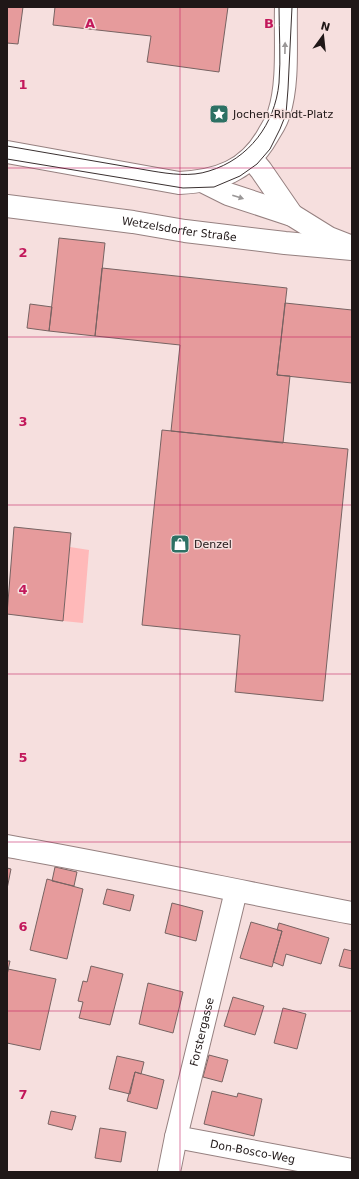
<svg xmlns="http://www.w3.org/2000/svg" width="359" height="1179" viewBox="0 0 359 1179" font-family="'DejaVu Sans',sans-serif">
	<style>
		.green { fill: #ffb9b9 }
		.building { fill: #e69b9c; stroke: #776362 }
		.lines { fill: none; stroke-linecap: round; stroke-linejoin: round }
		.minor-casing { stroke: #968180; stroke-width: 24 }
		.major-casing { stroke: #968180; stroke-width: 24 }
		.minor { stroke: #fff; stroke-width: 22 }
		.major { stroke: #fff; stroke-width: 22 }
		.tram { stroke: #3a3030; stroke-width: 1 }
		.oneway { fill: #9a9797 }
		.grid { fill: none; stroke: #c2185b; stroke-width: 1; stroke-opacity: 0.55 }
		.labels { text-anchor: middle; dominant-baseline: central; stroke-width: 3; stroke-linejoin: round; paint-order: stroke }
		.poi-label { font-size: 11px; fill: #1f1717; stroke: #f6dfde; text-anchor: start }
		.street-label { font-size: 11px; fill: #1f1717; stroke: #f6dfde }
		.grid-label { font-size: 13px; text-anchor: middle; font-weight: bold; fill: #c2185b; stroke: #f6dfde; stroke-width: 3; stroke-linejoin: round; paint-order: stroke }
	</style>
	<rect width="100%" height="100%" fill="#f6dfde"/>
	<path class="green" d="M70,547l19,3 -6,73 -20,-2z"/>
	<path class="building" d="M7,7h16l-5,37 -11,-1z
		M55,7h173l-9,65 -72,-10 4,-26 -98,-11z
		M59,238l46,5 -10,93 -46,-5z
		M102,268l185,20 -10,87 13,1 -7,67 -112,-12 9,-86 -85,-9z
		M285,303l67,7v73l-75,-8z
		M30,304l22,3 -3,24 -22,-3z
		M162,430l186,19 -25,252 -88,-9 5,-57 -98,-10z
		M14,527l57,6 -8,88 -56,-7z
		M55,867l22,5 -3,14 -22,-5z
		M7,868l4,1 -4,20z
		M47,879l36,10 -16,70 -37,-9z
		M107,889l27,6 -4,16 -27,-7z
		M172,903l31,8 -7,30 -31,-8z
		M251,922l31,9 -10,36 -32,-9z
		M279,923l50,15 -8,26 -35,-10 -3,12 -10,-4 9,-31 -5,-1z
		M344,949l8,2v18l-13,-3z
		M7,961h3l-3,14z
		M91,966l32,8 -13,51 -31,-7 4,-16 -5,-1 5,-20 4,1z
		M8,969l48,10 -16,71 -33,-7v-68z
		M148,983l35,9 -10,41 -34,-9z
		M233,997l31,9 -9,29 -31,-9z
		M283,1008l23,6 -9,35 -23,-6z
		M209,1055l19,5 -6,22 -19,-5z
		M117,1056l27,6 -3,12 -6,-2 -5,22 -21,-5z
		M135,1072l29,8 -7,29 -30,-8z
		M212,1091l25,6 1,-4 24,6 -8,37 -50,-12z
		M51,1111l25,5 -4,14 -24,-6z
		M100,1128l26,4 -5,30 -26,-4z"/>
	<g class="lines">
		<g class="minor-casing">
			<g id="minor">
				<path d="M7,152l172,31c39,-2 69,-12 89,-48 4,-7 9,-14 11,-22 10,-31 6,-73 7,-106"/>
				<path d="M251,158l10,12 31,45"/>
				<path d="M202,181l26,13 64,21 37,23 23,9"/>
				<path d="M7,846c115,20 230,45 345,67"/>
				<path id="s1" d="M176,1137l176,33"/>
				<path id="s2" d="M169,1172l7,-35 60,-246"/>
			</g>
		</g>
		<g class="major-casing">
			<g id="major">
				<path id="s3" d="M7,206l126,16 52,9 100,12 67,6"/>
			</g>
		</g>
		<use href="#minor" class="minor"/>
		<use href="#major" class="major"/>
		<path class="tram" d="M7,146l145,25c18,3 39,6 57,0 40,-12 66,-47 70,-88 2,-25 0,-51 0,-76
			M7,159l176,29 31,-1 26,-11 17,-12 13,-15 10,-20 6,-15 2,-25 4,-82"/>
	</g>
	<defs><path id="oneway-solid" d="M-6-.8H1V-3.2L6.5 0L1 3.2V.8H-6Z"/></defs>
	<g class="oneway">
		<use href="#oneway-solid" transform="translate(285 48) rotate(-89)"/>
		<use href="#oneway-solid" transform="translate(238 197) rotate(18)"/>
	</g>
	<path class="grid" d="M180,7v1165M7,168h345M7,337h345M7,505h345M7,674h345M7,842h345M7,1011h345"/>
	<defs>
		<g id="sight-square" transform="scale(1)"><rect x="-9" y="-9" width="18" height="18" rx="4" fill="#2d7164" stroke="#f6dfde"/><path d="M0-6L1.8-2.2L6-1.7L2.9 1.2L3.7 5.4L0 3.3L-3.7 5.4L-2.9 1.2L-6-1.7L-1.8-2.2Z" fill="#fff"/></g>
		<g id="shop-square" transform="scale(1)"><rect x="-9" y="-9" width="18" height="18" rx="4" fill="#2d7164" stroke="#f6dfde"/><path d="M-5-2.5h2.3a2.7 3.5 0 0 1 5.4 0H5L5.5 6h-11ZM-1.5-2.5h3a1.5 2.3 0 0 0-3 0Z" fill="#fff"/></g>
	</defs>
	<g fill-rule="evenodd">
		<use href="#sight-square" x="219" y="114"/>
		<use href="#shop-square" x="180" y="544"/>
	</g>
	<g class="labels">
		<g class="poi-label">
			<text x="233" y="114">Jochen-Rindt-Platz</text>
			<text x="194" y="544">Denzel</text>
		</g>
		<g class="street-label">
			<text stroke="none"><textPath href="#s3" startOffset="174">Wetzelsdorfer Straße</textPath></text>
			<text stroke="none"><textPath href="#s2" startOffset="144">Forstergasse</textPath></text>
			<text stroke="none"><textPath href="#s1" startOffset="78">Don-Bosco-Weg</textPath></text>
		</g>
	</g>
	<g class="grid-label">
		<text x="90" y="28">A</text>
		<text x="269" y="28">B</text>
		<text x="23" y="89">1</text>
		<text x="23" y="257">2</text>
		<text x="23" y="426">3</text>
		<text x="23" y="594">4</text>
		<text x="23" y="762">5</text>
		<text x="23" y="931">6</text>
		<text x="23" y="1099">7</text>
	</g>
	<rect width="359" height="1179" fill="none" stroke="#1f1717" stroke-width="16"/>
	<g transform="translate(323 36) rotate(15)" stroke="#f6dfde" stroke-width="3" paint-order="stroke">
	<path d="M0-3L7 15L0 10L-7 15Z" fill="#1f1717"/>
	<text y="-6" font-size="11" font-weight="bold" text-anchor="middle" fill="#1f1717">N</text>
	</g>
</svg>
